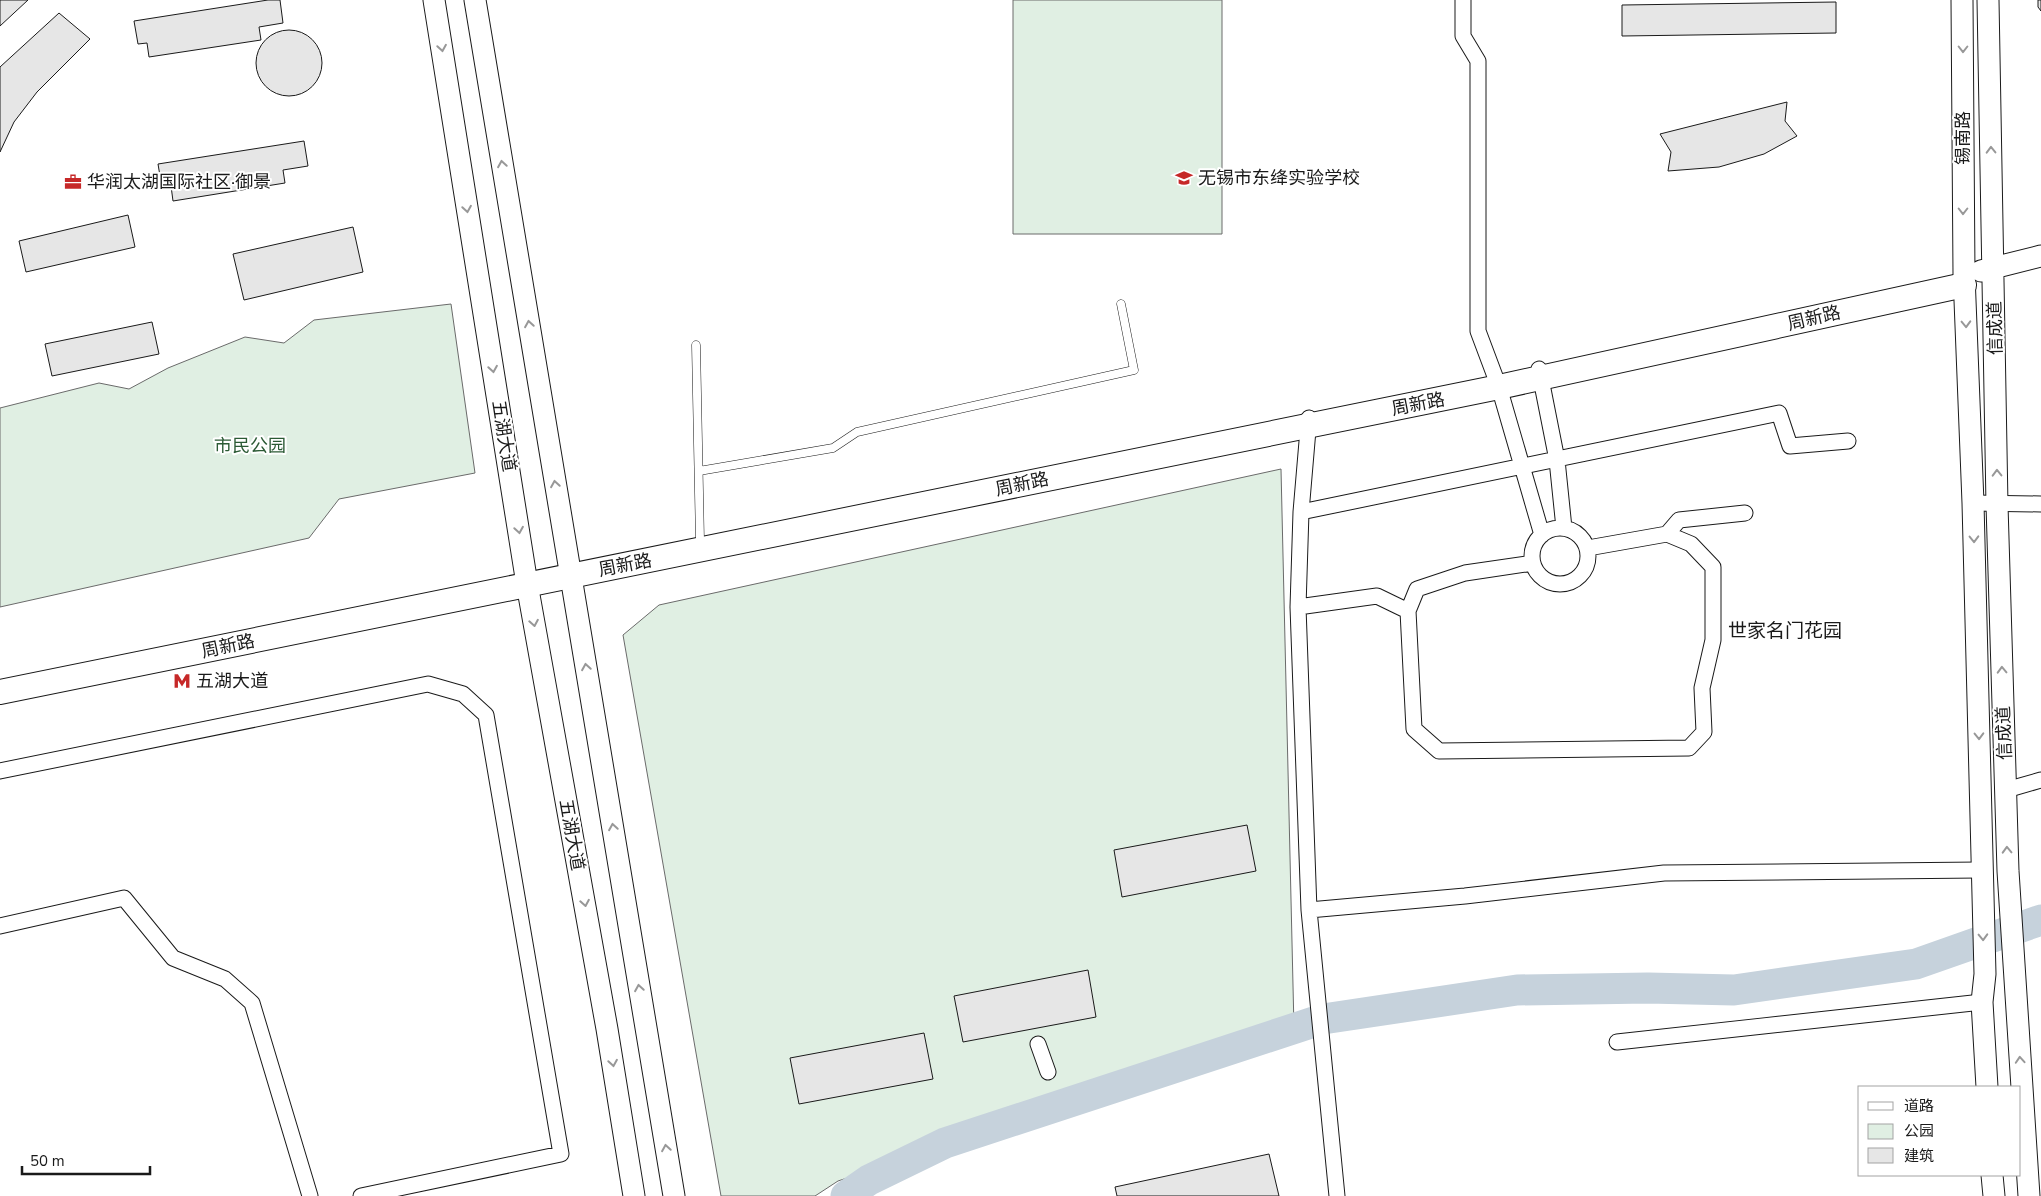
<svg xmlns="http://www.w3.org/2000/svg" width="2041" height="1196" viewBox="0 0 2041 1196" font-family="'Nunito Sans','Noto Sans SC',sans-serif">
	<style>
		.green { fill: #e0efe3; stroke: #6a6a6a }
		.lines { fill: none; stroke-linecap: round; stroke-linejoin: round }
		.river { stroke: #c6d2dc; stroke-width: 31 }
		.building { fill: #e6e6e6; stroke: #1a1a1a }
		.lane-casing { stroke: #1a1a1a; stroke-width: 9 }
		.street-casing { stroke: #1a1a1a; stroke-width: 17 }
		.secondary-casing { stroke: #1a1a1a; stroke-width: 23 }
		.primary-casing { stroke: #1a1a1a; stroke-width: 26 }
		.lane { stroke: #fff; stroke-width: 8 }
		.street { stroke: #fff; stroke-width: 15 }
		.secondary { stroke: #fff; stroke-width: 21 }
		.primary { stroke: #fff; stroke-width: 24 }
		.oneway { stroke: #989898 }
		.labels { text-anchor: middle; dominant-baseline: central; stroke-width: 4; stroke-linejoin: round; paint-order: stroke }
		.street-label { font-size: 18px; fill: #1a1a1a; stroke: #fff }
		.poi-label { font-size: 18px; fill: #1a1a1a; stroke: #fff; text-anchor: start }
		.park-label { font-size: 18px; fill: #2b5a34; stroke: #fff }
		.neighbourhood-label { font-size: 19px; fill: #1a1a1a; stroke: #fff }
	</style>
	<rect width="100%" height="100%" fill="#fff"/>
	<path class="green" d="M1013,0h209v234h-209z
		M451,304l24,169 -136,26 -30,39 -309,69v-199l99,-25 30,6 39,-21 77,-31 39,6 30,-23z
		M1281,469l13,559 -456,153 -23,15h-94l-98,-561 36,-30z"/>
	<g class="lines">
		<path class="river" d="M846,1196l23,-16 76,-37 378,-124 194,-29 131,-2 86,2 182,-26 125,-44"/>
	</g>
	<path class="building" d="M0,0h28l-28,26z
		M268,0h12l3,23 -24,4 2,13 -112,17 -2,-14 -9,1 -4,-23z
		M2038,0h3v11l-3,-4z
		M1836,2v31l-214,3v-31z
		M59,13l31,26 -53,53 -23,30 -14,30v-85z
		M256 63a33 33 0 1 1 66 0a33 33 0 1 1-66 0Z
		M1787,102l-2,19 12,15 -33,18 -45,13 -51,4 3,-19 -11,-18z
		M304,141l4,25 -25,4 2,13 -112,18 -2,-15 -9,2 -4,-24z
		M128,215l7,32 -109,25 -7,-31z
		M353,227l10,45 -119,28 -11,-46z
		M152,322l7,32 -107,22 -7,-32z
		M1247,825l9,46 -134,26 -8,-47z
		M1088,970l8,47 -133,25 -9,-46z
		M924,1033l9,46 -134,25 -9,-46z
		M1269,1154l10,42h-162l-2,-9z"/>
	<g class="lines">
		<g class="lane-casing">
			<path id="lane" d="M696,345l4,196
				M699,471l134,-23 24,-16 277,-62 -13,-66"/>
		</g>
		<g class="street-casing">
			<path id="street" d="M1463,0v36l15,25v270l21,56 43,148
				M1539,369l18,91 7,68
				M1309,418l-8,94 -3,95 11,303 156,-14 199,-23 316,-3
				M1973,503l68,1
				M1301,512l478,-99 11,33 58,-5
				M1532 556a28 28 0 1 1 56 0a28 28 0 1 1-56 0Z
				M1667,534l12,-14 66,-7
				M1298,607l79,-11 31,15 6,118 25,22 250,-3 15,-16 -2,-44 11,-48v-73l-22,-23 -24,-10 -79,14
				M1408,611l9,-22 48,-16 68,-10
				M0,771l428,-87 35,10 23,21 75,439 -200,42
				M2006,790l35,-10
				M1309,910l28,286
				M0,926l124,-28 49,60 52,21 27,24 58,193
				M1617,1042l365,-40
				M1038,1044l10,28"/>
		</g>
		<g class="secondary-casing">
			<path id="secondary" d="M434,0l93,584 80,445 27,167
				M475,0l199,1196
				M1962,0l2,275 9,228 12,471 -3,28 5,85
				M1988,0l9,505 11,366 21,325
				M1981,271l60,-15
				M1992,1175l2,21"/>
		</g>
		<g class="primary-casing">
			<path id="primary" d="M0,692l1499,-305 465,-102"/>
		</g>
		<use href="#lane" class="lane"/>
		<use href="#street" class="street"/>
		<use href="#secondary" class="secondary"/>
		<use href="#primary" class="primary"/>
	</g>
	<defs><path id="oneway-chevron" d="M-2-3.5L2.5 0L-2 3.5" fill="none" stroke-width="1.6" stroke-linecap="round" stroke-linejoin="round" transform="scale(1.25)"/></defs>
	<g class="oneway">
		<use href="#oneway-chevron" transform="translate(442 48) rotate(81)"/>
		<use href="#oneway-chevron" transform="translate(1963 49) rotate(90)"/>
		<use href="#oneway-chevron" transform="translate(1991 150) rotate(-91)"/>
		<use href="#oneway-chevron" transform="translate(502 164) rotate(-99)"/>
		<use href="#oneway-chevron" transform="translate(467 209) rotate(81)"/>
		<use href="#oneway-chevron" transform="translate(1963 211) rotate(90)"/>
		<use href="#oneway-chevron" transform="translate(529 324) rotate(-99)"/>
		<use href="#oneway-chevron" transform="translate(1966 324) rotate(88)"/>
		<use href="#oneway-chevron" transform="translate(493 369) rotate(81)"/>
		<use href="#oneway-chevron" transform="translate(1997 473) rotate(-91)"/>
		<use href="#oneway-chevron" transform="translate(555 484) rotate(-99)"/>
		<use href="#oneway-chevron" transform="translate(519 530) rotate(81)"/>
		<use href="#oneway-chevron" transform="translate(1974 539) rotate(89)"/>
		<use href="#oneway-chevron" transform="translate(534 623) rotate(80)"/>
		<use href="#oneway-chevron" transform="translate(586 667) rotate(-99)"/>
		<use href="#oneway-chevron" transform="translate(2002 670) rotate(-92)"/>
		<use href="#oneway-chevron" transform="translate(1979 736) rotate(89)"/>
		<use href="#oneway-chevron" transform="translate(613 827) rotate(-99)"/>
		<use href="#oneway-chevron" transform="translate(2007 850) rotate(-92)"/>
		<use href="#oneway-chevron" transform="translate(585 903) rotate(80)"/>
		<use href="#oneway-chevron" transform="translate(1983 937) rotate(88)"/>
		<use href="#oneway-chevron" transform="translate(639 988) rotate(-99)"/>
		<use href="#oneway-chevron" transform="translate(2020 1060) rotate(-94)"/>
		<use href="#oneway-chevron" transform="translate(613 1063) rotate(81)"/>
		<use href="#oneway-chevron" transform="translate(666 1148) rotate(-99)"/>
	</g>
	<defs>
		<g id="school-bare" transform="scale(1.35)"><path d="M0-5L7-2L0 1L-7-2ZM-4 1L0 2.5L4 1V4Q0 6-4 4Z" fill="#c62828" stroke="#fff" stroke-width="2.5" paint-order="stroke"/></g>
		<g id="office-bare" transform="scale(1.35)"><path d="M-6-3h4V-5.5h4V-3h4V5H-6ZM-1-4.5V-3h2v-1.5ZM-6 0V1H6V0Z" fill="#c62828" stroke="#fff" stroke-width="2.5" paint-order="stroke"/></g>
		<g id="metro-bare" transform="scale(1.35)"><path d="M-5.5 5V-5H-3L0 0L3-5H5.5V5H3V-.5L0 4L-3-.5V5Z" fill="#c62828" stroke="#fff" stroke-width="2.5" paint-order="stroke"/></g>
	</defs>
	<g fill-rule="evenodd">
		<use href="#school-bare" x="1184" y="178"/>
		<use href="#office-bare" x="73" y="182"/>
		<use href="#metro-bare" x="182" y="681"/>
	</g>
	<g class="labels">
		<g class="street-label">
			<text transform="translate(1963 138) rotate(-90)">锡南路</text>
			<text transform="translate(1814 318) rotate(-13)">周新路</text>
			<text transform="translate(1995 328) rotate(-91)">信成道</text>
			<text transform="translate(1418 404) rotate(-11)">周新路</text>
			<text transform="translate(504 436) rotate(81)">五湖大道</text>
			<text transform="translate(1022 484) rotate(-12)">周新路</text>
			<text transform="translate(625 565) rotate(-11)">周新路</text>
			<text transform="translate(228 646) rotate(-12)">周新路</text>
			<text transform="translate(2004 733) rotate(-92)">信成道</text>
			<text transform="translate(572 835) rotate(80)">五湖大道</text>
		</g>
		<g class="poi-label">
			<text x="1198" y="178">无锡市东绛实验学校</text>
			<text x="87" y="182">华润太湖国际社区·御景</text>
			<text x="196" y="681">五湖大道</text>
		</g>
		<g class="park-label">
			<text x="250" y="446">市民公园</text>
		</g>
		<g class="neighbourhood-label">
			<text x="1785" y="631">世家名门花园</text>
		</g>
	</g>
	<rect x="1858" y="1086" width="162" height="90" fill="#ffffff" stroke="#a3a3a3"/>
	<rect x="1868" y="1102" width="25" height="8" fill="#ffffff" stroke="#a3a3a3"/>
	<text x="1904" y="1111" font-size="15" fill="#1a1a1a">道路</text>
	<rect x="1868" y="1124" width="25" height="15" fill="#e0efe3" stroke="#a3a3a3"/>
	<text x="1904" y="1136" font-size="15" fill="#1a1a1a">公园</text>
	<rect x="1868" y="1148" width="25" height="15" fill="#e6e6e6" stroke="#a3a3a3"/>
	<text x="1904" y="1161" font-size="15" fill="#1a1a1a">建筑</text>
	<path d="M22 1166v8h128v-8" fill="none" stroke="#1a1a1a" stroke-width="2.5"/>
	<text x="30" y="1166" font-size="15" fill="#1a1a1a" stroke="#ffffff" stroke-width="4" paint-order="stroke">50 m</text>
</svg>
